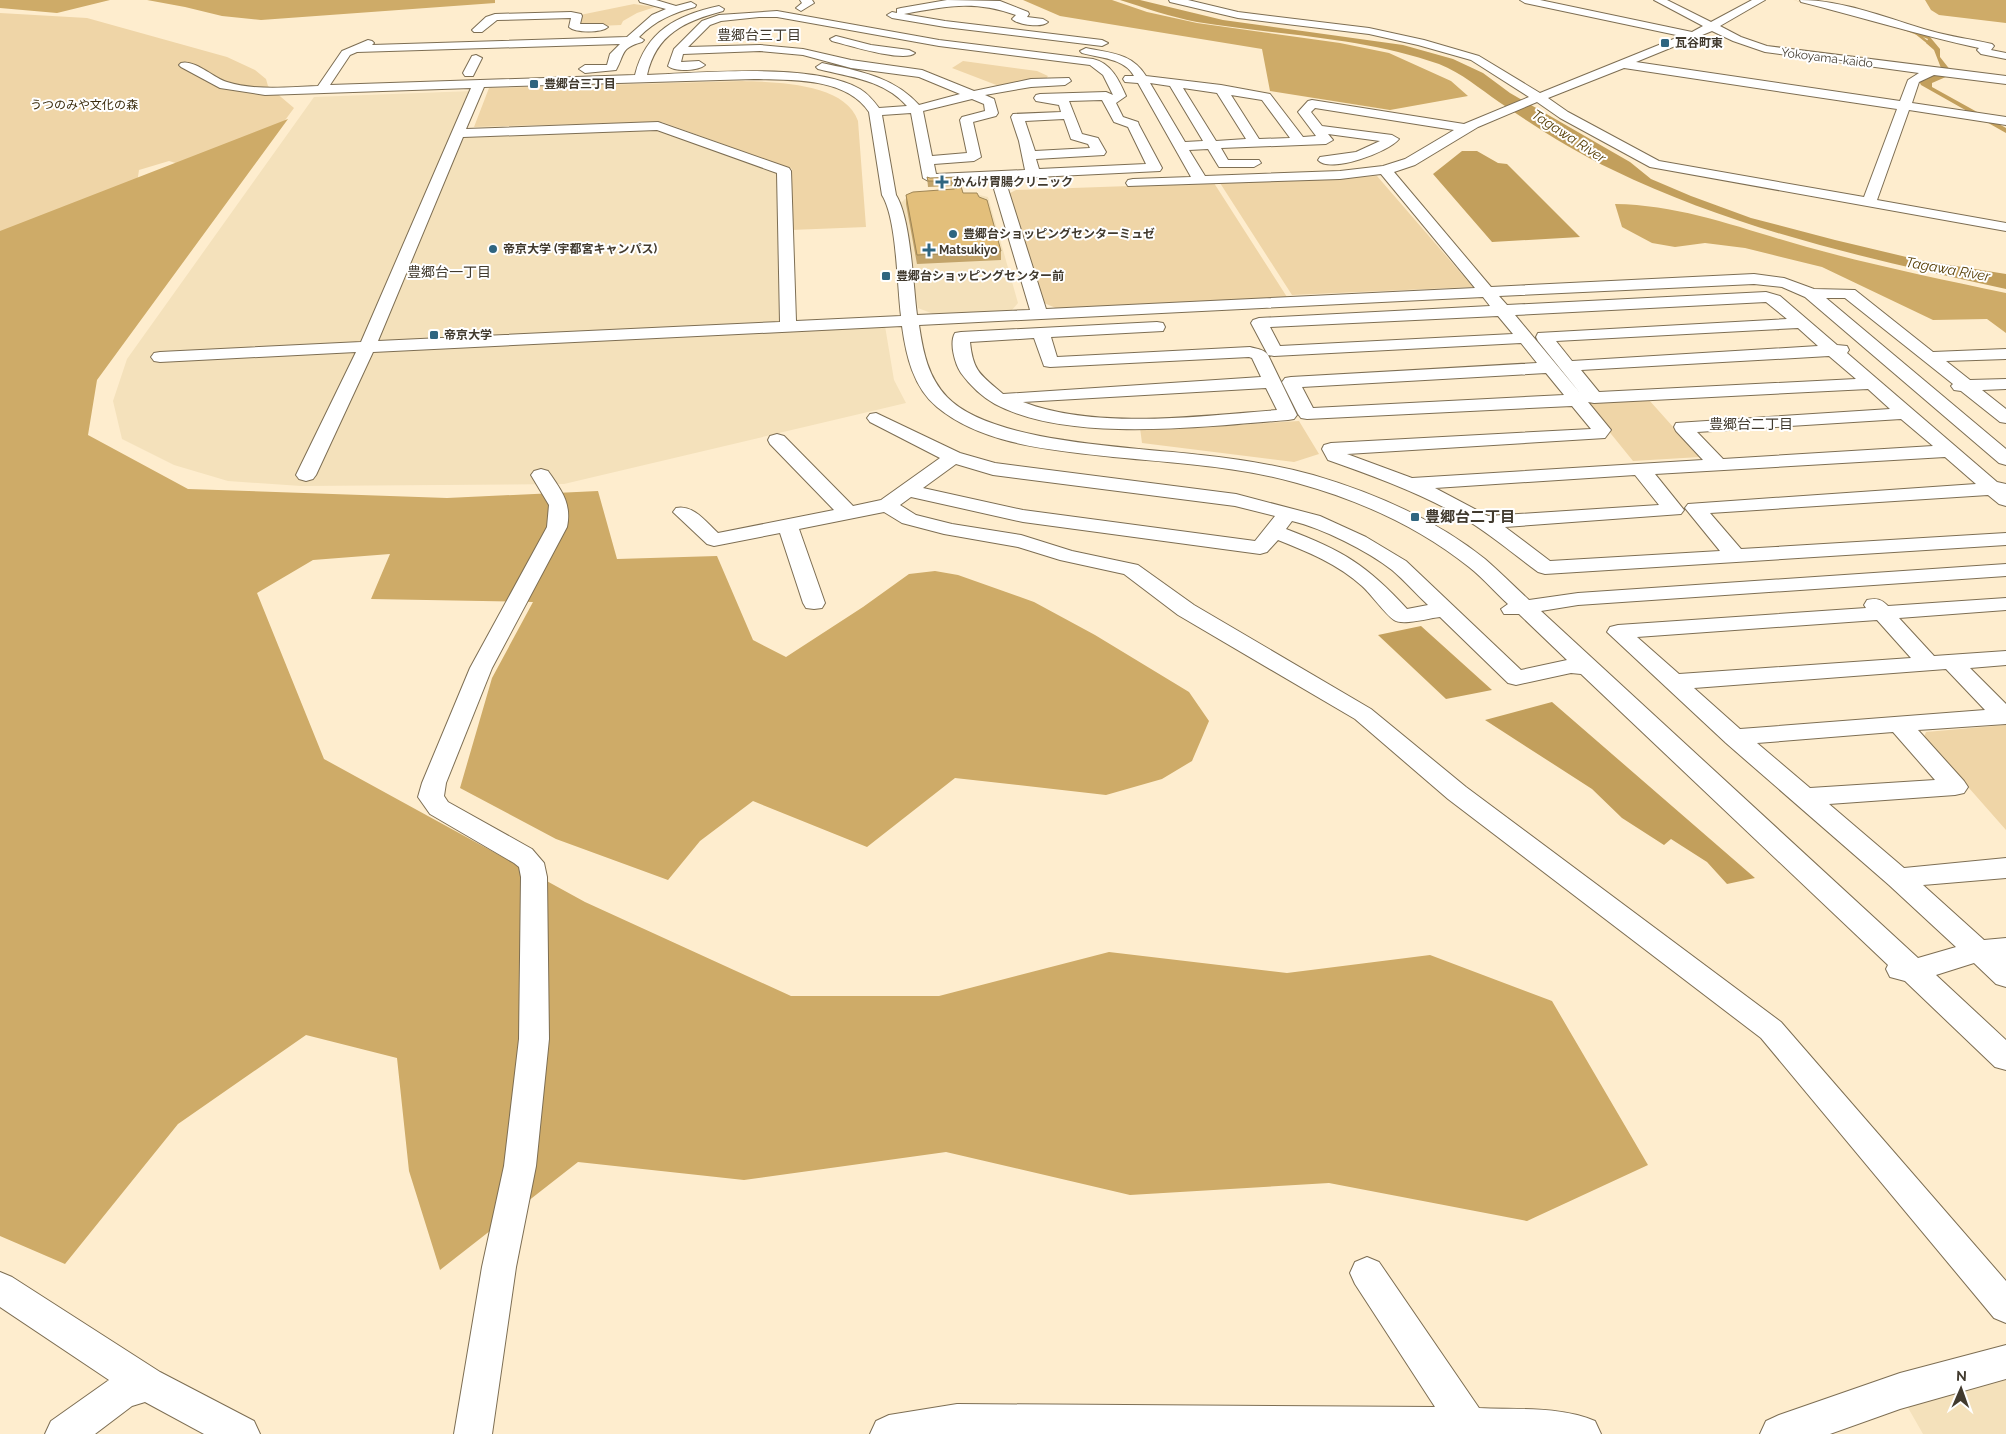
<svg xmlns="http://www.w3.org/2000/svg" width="2006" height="1434" viewBox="0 0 2006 1434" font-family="Raleway,'Noto Sans JP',sans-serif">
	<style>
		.built { fill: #f4e1bb }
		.green { fill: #efd5a7 }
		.forest { fill: #ceab68 }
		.water { fill: #c29f5c }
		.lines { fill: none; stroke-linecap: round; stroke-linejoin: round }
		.stream { stroke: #c29f5c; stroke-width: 2.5 }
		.minor-casing { stroke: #7d6e53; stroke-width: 2 }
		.minor { fill: #fff; fill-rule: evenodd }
		.wall { fill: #c3a46a }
		.building { fill: #e3bf7b; stroke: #9f8656 }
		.poi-dot { fill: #2f6580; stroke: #fff; stroke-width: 2 }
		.labels { text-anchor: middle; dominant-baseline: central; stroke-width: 4; stroke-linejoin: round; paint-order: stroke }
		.far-poi-label { font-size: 12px; font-weight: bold; fill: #413a2e; stroke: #fff; text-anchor: start }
		.far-street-label { font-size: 12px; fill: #413a2e; stroke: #fff }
		.far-park-label { font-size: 12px; fill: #3a2b0c; stroke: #fff }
		.far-neighbourhood-label { font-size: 14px; fill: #413a2e; stroke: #fff }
		.far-water-label { font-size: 14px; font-style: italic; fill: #594109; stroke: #fff }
		.poi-label { font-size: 15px; font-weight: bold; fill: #413a2e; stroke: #fff; text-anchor: start }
	</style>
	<rect width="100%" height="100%" fill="#feedce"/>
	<path class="built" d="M472,91l-18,43 201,-6 124,44 2,158 104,-4 9,54 12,23 -342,81 -263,2 -73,-5 -54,-16 -52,-26 -9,-38 14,-42 187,-262z
		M975,194l13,3 30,106 -6,7 -76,5 -18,-7 -17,-105 6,-6z
		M2006,1372v62h-83l-20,-35z"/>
	<path class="green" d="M634,4l21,3 -18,6 -14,8 -2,4 -45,2 4,-12z
		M0,13l87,5 140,39 28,13 11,9 2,7 26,22 -11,15 -81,48 -33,-10 -30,9 -2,13 -137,81z
		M963,61l74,10 11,5 -2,3 -47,7 -47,-18z
		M742,81c33,1 104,2 116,40l8,106 -75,3 1,-61 -130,-47 -188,5 15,-39z
		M1377,176l96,111 -181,8 -72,-112z
		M1214,183l73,114 -229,12 -14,-6 -36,-109 8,-4z
		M1649,400l51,57 -67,4 -47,-58z
		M1299,421l20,33 -25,8 -152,-19 -2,-15h45z
		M2006,725v105l-82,-93 2,-5z"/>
	<path class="forest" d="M0,0h110l-53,13 -57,-5z
		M147,0h348v3l-234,17 -39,-4 -37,-9z
		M1023,0h89l35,12 50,11 143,20 49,10 62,28 17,15 -78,14 -120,-19 -8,-42 -202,-33z
		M1925,0h81v23l-67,-8 -8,-5z
		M288,119l-191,261 -9,55 100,54 259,9 151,-7 19,68 100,-3 36,84 33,17 77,-50 46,-33 26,-3 23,4 76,27 61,33 94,57 20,29 -17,40 -30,18 -56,16 -151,-17 -88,69 -114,-46 -53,40 -32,39 -112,-41 -96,-51 32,-110 41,-76 -162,-3 19,-45 -77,6 -56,33 67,166 261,143 206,94h148l170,-44 178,21 143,-18 122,46 96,164 -121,56 -198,-38 -199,12 -184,-43 -202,28 -166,-18 -138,108 -31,-99 -12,-113 -91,-23 -128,89 -113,140 -65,-28v-1005z
		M1615,204c68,1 127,25 192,43 65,18 132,32 199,46v40l-19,-14 -54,1 -111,-53 -77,-19 -40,-5 -30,4 -23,-4 -30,-16z"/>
	<path class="water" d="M1120,0h20l83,20 180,25 50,14 30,14 27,20 120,69 21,17 40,17 60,22 84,22 84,20 87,14v15c-136,-30 -267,-58 -393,-119 -40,-19 -77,-43 -114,-68 -19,-13 -37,-29 -60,-38 -76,-27 -162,-29 -242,-42 -26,-5 -52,-14 -77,-22z
		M1793,0l94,22 43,15 10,12v8l11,14 -3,5 -16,7v4l74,41v5l-85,-48 -2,-4 22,-13 -7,-18 -8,-7 2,-4 -38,-14z
		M1462,151h15l21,12 9,1 73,73 -88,5 -59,-68z
		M1421,626l71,64 -46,9 -68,-64z
		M1552,702l203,176 -28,6 -20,-22 -36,-23 -7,6 -42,-27 -30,-29 -107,-69z"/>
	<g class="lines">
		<path class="stream" d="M1916,33l15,12"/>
		<g class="minor-casing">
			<path id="minor" d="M639,0h17l20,6 15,-4 5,3 -1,2c-22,6 -39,13 -56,30l5,3 -2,2c-22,6 -17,12 -26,28l-31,3 -6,-4 6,-4h22l3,-11 10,-10 -263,8 -7,3 -20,30 305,-10c11,-44 42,-60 84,-69l5,3 -1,2c-38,10 -67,23 -76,64 54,-2 166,-13 213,14 8,5 13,11 19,19l28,-2c-23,-26 -57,-29 -89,-37l-2,-2 6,-4c36,8 71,13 97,42l41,-11 -41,-17 -68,-9 -48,-13 -43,-4 -77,3 -2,8 18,-1 6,4c-7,6 -30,7 -37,1l6,-17 28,-28 17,-6 58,-4 162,29 154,19c18,4 26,21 33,37l-10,7 7,14 15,5 1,3 23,43 -2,3 -230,11 -7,-4 -12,-65 -29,2 14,80c15,24 17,90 21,120l113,-5 -36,-121 7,-4 7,4 38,120 429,-21 -94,-114 -41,5 -212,7 -2,-3 2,-3 5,-1 58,-2 -53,-94 -13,-1 -2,-3 2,-3h9c-10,-18 -34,-18 -52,-23l-2,-2 6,-3c24,5 46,5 60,28l75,9 49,9 33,43 13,-1 -18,-24 10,-11 4,-1 152,24 65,-27 -58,-37 -53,-15 -49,-11 -131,-16 -68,-16 -1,-2h19l50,12 131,16 55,12 55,16 61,37 141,-57 -156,-33 -5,-3h20l152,32 11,-6 -49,-26h13l44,22 41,-22h13l-45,26 21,11 26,9 239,30v8l-72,-9 -15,7 -7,21 94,14v8l-97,-15 -32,90 129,23v8l-356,-64 -90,-49 -23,-16 -59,25 -63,38 -21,7 97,115 263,-13 30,4 30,11 41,1 78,62 73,-3v10l-60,2 24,19 36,-1v10l-24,1 24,19v14l-6,-1 -39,-31 -7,-1 -3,-4 2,-2 -108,-86h-19l180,151v16l-7,-2 -194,-166 -23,-10 -28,-3 -255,12 8,9 259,-13 14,4 57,49 10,1 2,4 -2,3 150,129 9,2v22l-7,-2 -11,-9 -278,18 31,36 265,-16v12l-461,29 -7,-2c-26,-19 -50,-40 -78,-56 -42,-24 -87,-40 -132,-56l-6,-11 2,-4 7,-2 260,-14 -19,-23 -265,13 -6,-1 -3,-4 -16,-32 3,-4 6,-1 246,-14 -16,-20 -247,13 -6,-1 -17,-32 2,-3 6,-2 231,-12 -7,-9 -564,28c4,27 9,52 28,72 45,47 190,50 254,58 38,4 75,10 112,20 61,18 122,44 172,84 15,13 29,27 44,41l49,-7 428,-29v12l-428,29 -37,6 377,347 38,-11 -67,-62 -163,-142 -119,-111 3,-5 8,-2 248,-17 -2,-3 3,-5c10,-2 14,-1 21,6l118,-8v12l-107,8 35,38 72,-5v14l-36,3 36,36v20l-88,6 46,51 4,6 -4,6 -9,2 -126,9 75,64 102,-10v20l-83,7 61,55 22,-2v49l-10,-3 -22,-21 -38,12 70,65v30l-11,-3 -90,-86 -15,-4 -4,-8 2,-4 -307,-291 -10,-1 -55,12 -8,-2 -68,-66c-10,1 -38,9 -46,3 -9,-6 -22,-25 -32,-34 -24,-22 -54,-34 -84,-46l-11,12 -7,2 -237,-32 -112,-25 -11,8 16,10 36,9 69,11 51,16 66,14 56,40 177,104 95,78 315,235 225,259v42l-12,-5 -233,-280 -313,-239 -93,-80 -177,-104 -54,-41 -64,-14 -42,-13 -74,-13 -42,-11 -18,-11 -85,17 26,74 -3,5 -8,1 -8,-1 -3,-5 -23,-70 -66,13 -7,-2 -34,-32 3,-4c17,-4 30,14 42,25l116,-23 -64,-66 -2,-4 2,-4 7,-2 7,2 69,70 28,-6 59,-42 -70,-36 -3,-4 3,-4 6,-1 84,40 35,10 241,31 84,22 46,21 40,24 115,109 46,-10 -48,-46h-15l-3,-5 7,-5c-13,-12 -25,-26 -39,-37 -50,-40 -110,-67 -172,-84 -60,-17 -123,-20 -184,-26 -58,-7 -129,-11 -176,-50 -24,-20 -31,-52 -35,-81l-529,26 -57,123 -3,4 -7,2 -7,-2 -3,-4 60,-123 -196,10 -6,-1 -3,-4 3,-4 6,-1 201,-10 110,-254 -206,7 -45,-7 -39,-21 -2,-2 2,-2c13,-4 33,15 46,19 29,9 62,5 91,4l24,-35 26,-11 4,1 2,2 -2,2 255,-8 25,-22 14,-6 -26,-7zM759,17h18l162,29 151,19 13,10 10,20 -7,-3 -66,2 -4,1 -2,3 2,3 23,4 2,7 -48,2 -2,3 8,24 6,29 -89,4 -2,-10 40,-3 7,-4 -8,-35 23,-6 2,-3 -4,-14 -9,-4 46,-8 34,-2 6,-4 -2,-3 -38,1 -57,12 -52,-21 -71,-10 -48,-11 -43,-4 -72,2 22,-22 11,-4zM1712,31l21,10 32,11 154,21 -11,7 -8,21 -264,-39zM1624,68l273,41 -33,88 -205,-36 -91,-49 -20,-14zM754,79c37,1 92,-2 115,33l13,83c15,24 15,90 19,121l-105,5 -5,-150 -2,-3 -131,-46 -192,7 18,-42zM1150,83l20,3 33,55 -18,1zM1183,88l34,5 29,46 -30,2zM1231,95l31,5 28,38 -31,1zM972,99l12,5 1,7 -23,6 -2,3 7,33 -35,3 -9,-45zM1102,100l12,22 14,5 18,37 -107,5 -3,-10 68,-4 2,-3 -8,-14 -16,-4 -13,-33zM1315,108l139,22 -49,29 -22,7 -43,5 -135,5 -16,-26 19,-1 11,18h35l7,-4 -2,-3h-31l-7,-12 105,-4 7,-4 -5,-6 52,7 -24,11 -36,5 -2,3c12,14 71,-8 81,-21l-7,-4 -70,-9 -11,-14zM1064,119l7,20 17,5 2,4 -55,3 -10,-30zM657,130l120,43 3,149 -402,19 85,-204zM1766,302l21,17 -249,14 -2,4 2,4 42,52 -65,-78zM1498,316l15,18 -233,12 -10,-19zM1798,328l20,18 -246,15 -16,-20zM1829,356l27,23 -257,13 -18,-22zM1546,373l18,22 -251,13 -11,-21zM1868,389l22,20 -214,14 -2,4 2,4 27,29 -291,18 -65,-24 258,-16 6,-8 -23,-28 6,1zM1901,419l32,27 -210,13 -26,-27zM1945,457l31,27 -288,20 -3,4 35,43 -170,10 -45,-34 176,-13 3,-4 -29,-36zM956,464l37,11 242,31 40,10 -20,25 -232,-31 -100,-22zM1635,475l24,30 -171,11 -53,-28zM1292,521c30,7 76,30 100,49 13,11 24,24 36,35l-21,4c-40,-44 -65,-59 -121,-80zM1877,620l34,38 -232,16 -42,-37zM1946,669l39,41 -245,19 -46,-41zM1893,732l42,48 -125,8 -53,-45z
				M800,0h12l2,3 -13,8 -5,-3 6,-5z
				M947,0l53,1 28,11 1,2 -2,3 16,2 5,3c-6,6 -30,3 -36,-3l4,-4c-43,-15 -68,-9 -112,-1l41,7 157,19 6,3 -6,3 -157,-19 -53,-9 -5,-3 5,-3 5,1v-4l4,-1z
				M1800,0c44,0 89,19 131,31 20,6 41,8 61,13l2,2 -3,4 15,3v6l-25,-5 -4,-4 2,-2c-60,-13 -118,-31 -178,-46z
				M571,12l10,2 1,2 -2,8h23l5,3c-6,6 -33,6 -39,0l2,-9 -74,2 -15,12h-8l-2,-2 14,-13 9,-3z
				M836,36l35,9 38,5 6,3c-10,10 -68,-8 -83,-12l-2,-2z
				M476,55l6,3 -9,18h-8l-2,-3 9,-17z
				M1157,322l6,1 2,4 -2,4 -112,6 6,20 193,-10c6,2 14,2 18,8l29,60 -3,4 -6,1c-83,6 -218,24 -293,-16 -13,-7 -26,-20 -34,-31 -6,-9 -12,-30 -6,-40l6,-1zM1034,338l10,28 6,1 199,-10 3,1 9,19 -258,17c-22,-19 -30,-22 -33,-52zM1266,388l11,22c-77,6 -181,20 -254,-8z
				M541,469l7,2c13,19 24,32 19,56l-75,141 -46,115 -2,13 4,6 84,47 12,14 3,14 2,162 -13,127 -20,101 -24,167h-38l28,-167 22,-101 15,-127 2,-162 -2,-10 -5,-4 -84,-49 -12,-17 4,-14 48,-115 77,-141 2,-22 -18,-30 3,-4z
				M1367,1257l12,5 100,146c38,2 81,-2 116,13l6,13h-731l6,-13 13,-6 68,-11 478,3 -80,-123 -5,-11 5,-11z
				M0,1272l12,5 148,95 94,49 6,13h-56l-59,-32 -13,4 -37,28h-50l6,-13 58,-41 -109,-73z
				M2006,1345v34l-106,30 -70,25h-70l6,-13 13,-6 121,-42z"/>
		</g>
		<use href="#minor" class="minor"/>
	</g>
	<path class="wall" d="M927,177l3,1 28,-1 1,9 4,7 38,58v9l-84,4 -11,-60v-9l48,-6 3,-1 -3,-2 -26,1z"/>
	<path class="building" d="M927,177l3,1 28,-1 1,6 -5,-2h-26z
		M961,186l2,7h14l2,4 8,3 14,51 -84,4 -11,-60 7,-3 41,-3z"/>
	<g class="poi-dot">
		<rect x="1660" y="38" width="10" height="10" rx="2.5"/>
		<rect x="529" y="79" width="10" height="10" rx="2.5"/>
		<path d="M939.5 174.5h5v5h5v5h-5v5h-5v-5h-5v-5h5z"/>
		<circle cx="953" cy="234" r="5"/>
		<circle cx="493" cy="249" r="5"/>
		<path d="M926.5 242.5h5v5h5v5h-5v5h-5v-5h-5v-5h5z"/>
		<rect x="881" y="271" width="10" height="10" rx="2.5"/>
		<rect x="429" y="330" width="10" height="10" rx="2.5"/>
		<rect x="1410" y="512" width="10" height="10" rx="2.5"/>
	</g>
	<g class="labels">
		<g class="far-poi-label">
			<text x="1675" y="43">瓦谷町東</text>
			<text x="544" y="84">豊郷台三丁目</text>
			<text x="953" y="182">かんけ胃腸クリニック</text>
			<text x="963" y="234">豊郷台ショッピングセンターミュゼ</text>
			<text x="503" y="249">帝京大学 (宇都宮キャンパス)</text>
			<text x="939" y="250">Matsukiyo</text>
			<text x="896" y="276">豊郷台ショッピングセンター前</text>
			<text x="444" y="335">帝京大学</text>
		</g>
		<g class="far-street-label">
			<text transform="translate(1827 58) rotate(7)">Yokoyama-kaido</text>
		</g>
		<g class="far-park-label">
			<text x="84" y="105">うつのみや文化の森</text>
		</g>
		<g class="far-neighbourhood-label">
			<text x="759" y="35">豊郷台三丁目</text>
			<text x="449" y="272">豊郷台一丁目</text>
			<text x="1751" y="424">豊郷台二丁目</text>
		</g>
		<g class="far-water-label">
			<text transform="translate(1569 136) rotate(33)">Tagawa River</text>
			<text transform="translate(1948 269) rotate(10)">Tagawa River</text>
		</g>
		<g class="poi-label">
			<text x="1425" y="517">豊郷台二丁目</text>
		</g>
	</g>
	<g transform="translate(1961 1389) rotate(2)" stroke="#ffffff" stroke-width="4" paint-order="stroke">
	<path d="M0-4L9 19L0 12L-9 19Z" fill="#413a2e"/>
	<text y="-8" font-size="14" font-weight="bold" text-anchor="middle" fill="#413a2e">N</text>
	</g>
</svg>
